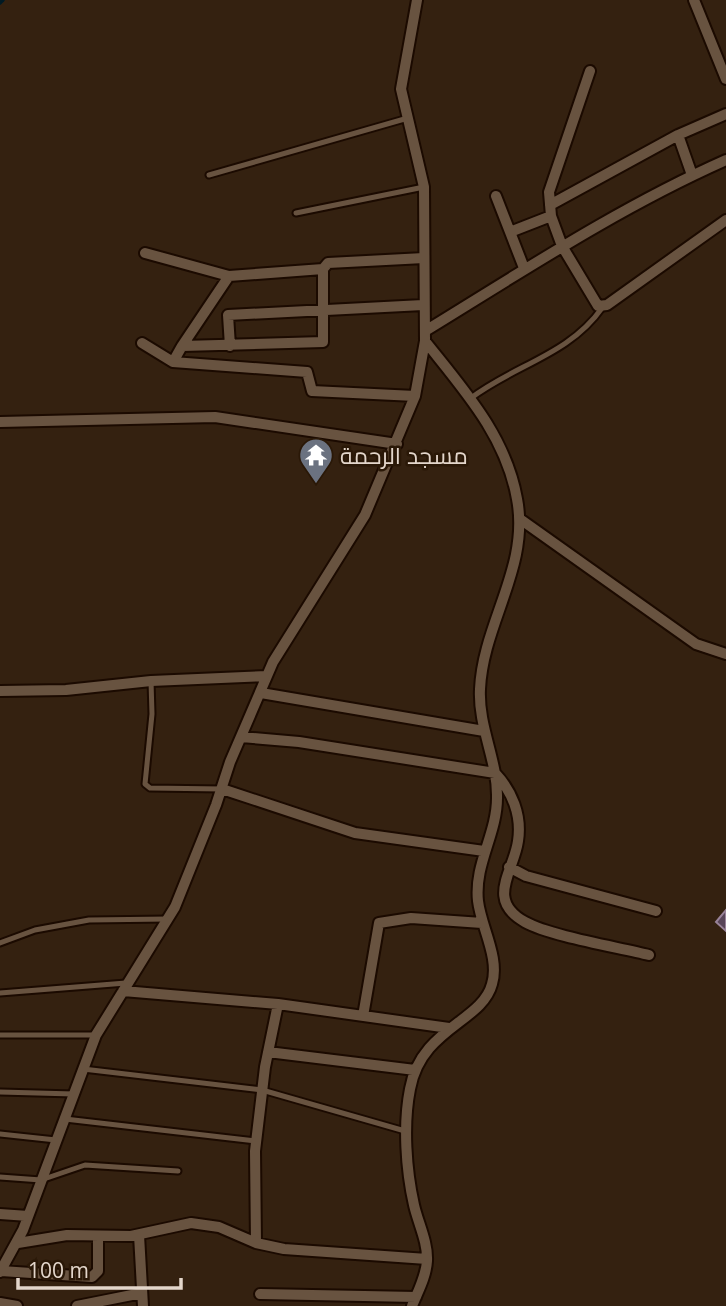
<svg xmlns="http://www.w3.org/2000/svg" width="726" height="1306" viewBox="0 0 726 1306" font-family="'Open Sans',Cairo,sans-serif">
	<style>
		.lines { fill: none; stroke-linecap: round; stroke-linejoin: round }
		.stream { stroke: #011a24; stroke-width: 3.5 }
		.building { fill: #584558; stroke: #988298; stroke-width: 2 }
		.lane-casing { stroke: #1b0a00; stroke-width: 9 }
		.street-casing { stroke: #1b0a00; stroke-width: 14 }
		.lane { stroke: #685340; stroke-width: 5 }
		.street { stroke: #685340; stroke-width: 10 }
		.labels { text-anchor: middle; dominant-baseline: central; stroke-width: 5; stroke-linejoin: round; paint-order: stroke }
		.poi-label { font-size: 23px; fill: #e3d6cb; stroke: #2a1807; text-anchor: start }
	</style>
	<rect width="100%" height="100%" fill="#342110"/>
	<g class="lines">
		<path class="stream" d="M0,3l3,-3"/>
	</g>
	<path class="building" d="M726,910v21l-10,-9z"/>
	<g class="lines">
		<g class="lane-casing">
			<path id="lane" d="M209,175l199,-57
				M296,213l128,-26
				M471,398c43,-33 98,-43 131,-90
				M151,681l1,33 -7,70 5,4 72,1
				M0,943l35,-13 54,-10 79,-1
				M0,993l126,-10
				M0,1035h95
				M83,1069l179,21 143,41
				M0,1092l74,2
				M65,1119l191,22
				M0,1134l56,6
				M0,1177l41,3 44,-15 93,6"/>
		</g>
		<g class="street-casing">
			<path id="street" d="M694,0l32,79
				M590,71l-41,121 2,24 11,30 36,60 9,-1 119,-85
				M678,135l14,40
				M496,196l28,72
				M550,205l128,-70 48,-21
				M510,232l41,-16
				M145,253l84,23 94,-7v73l-141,4 -9,16
				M323,269l5,-6 96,-5
				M425,331c98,-60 195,-124 301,-171
				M142,343l31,19 134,10 5,19 103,5
				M182,346l47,-70
				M230,346l-2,-31 195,-10
				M0,422l215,-5 182,27
				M520,519l176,125 30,10
				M0,691l66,-1 85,-9 116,-5
				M261,693l223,38
				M241,737l58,5 196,31c17,18 27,42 23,68 -4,30 -33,59 7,81 25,14 92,25 124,33
				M222,789l133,44 129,18
				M509,867l17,9 130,35
				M123,991l155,13 -13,63 -10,84 1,92
				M278,1004l171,24
				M363,1016l16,-93 32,-5 71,5
				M268,1052l147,18
				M0,1214l28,2
				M139,1235l4,71
				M18,1243l49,-8 64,1 60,-13 28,4 37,16 28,6 143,10
				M1,1271l91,6 6,-6v-35
				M0,1272l23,-42 73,-195 79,-128 41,-102 14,-43 43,-100 92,-147 50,-119 10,-55 -1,-154 -23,-98 16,-89
				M260,1294l156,3
				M0,1303l17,3
				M77,1306l65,-13
				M412,1306c6,-15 14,-29 15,-45 1,-19 -9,-38 -13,-56 -8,-35 -11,-81 -4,-116 11,-61 72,-67 82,-105 8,-26 -11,-57 -14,-83 -4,-37 19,-67 19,-103 1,-37 -19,-71 -17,-109 3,-66 50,-122 37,-190 -11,-63 -53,-109 -92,-158"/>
		</g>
		<use href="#lane" class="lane"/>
		<use href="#street" class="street"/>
	</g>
	<defs>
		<g id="temple-pin" transform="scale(1.75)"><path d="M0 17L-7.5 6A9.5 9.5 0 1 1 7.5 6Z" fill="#6b7280" stroke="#2a1807"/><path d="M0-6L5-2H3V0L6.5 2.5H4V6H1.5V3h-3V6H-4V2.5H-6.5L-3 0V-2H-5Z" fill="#fff"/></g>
	</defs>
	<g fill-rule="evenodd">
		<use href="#temple-pin" x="316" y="455"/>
	</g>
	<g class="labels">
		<g class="poi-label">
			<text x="340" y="455">مسجد الرحمة</text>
		</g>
	</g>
	<path d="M18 1278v10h163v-10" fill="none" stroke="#e3d6cb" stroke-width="3.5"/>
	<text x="28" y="1278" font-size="21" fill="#e3d6cb" stroke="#2a1807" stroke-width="5" paint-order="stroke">100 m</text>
</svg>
